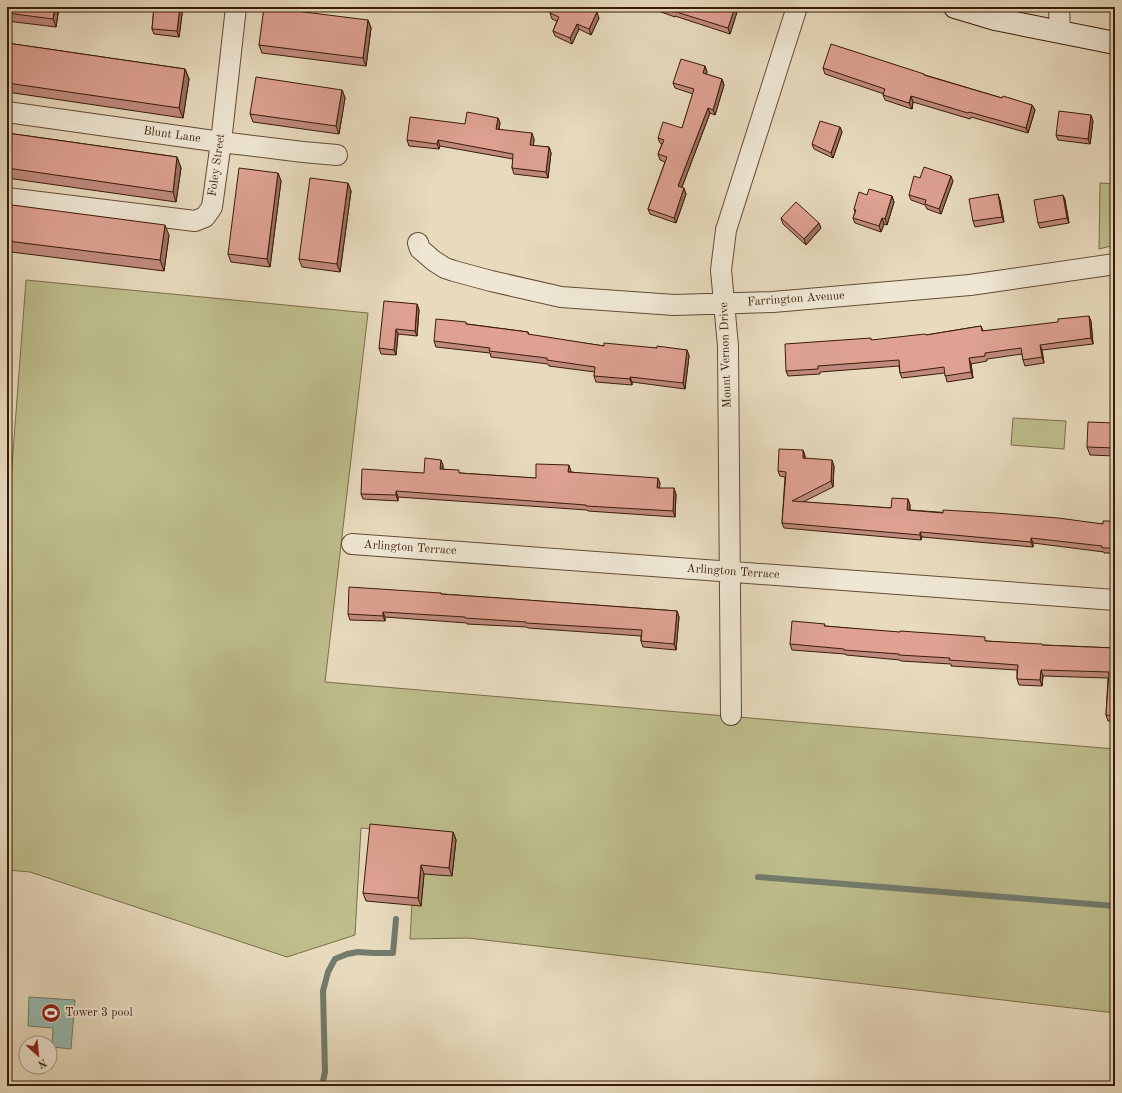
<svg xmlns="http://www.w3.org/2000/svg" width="1122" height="1093" viewBox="0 0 1122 1093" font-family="'Old Standard TT',serif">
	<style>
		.green { fill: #bebd8c; stroke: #7c6c4a }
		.water { fill: #97bbb0; stroke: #727b6c }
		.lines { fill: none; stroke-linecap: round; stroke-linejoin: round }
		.stream { stroke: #727b6c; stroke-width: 6 }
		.minor-casing { stroke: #654b34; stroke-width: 22 }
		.secondary-casing { stroke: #3a1b07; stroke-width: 24 }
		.minor { stroke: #efe7d4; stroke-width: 20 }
		.secondary { stroke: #efe7d4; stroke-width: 22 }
		.wall { fill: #bf8a7e; stroke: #3a1b07 }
		.shaded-wall { fill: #9b7166; stroke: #3a1b07 }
		.building { fill: #dea192; stroke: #3a1b07 }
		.labels { text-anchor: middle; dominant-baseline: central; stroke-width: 4; stroke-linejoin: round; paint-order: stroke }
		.street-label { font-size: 12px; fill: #3a1b07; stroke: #efe7d4 }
		.poi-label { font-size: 12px; fill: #3a1b07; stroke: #efe7d4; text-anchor: start }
	</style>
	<rect width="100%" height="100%" fill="#e7dabd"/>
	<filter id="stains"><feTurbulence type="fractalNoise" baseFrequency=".005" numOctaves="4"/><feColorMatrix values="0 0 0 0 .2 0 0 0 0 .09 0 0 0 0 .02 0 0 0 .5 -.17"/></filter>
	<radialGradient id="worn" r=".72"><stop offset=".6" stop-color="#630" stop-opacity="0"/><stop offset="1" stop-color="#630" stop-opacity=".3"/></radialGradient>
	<path class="green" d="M1100,183l15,1v61l-16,4z
		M26,280l342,33 -43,369 790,67v264l-647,-75 -58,1 6,-106 -55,-5 -6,107 -68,22 -257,-85 -23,-2v-339z
		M1013,418l53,3 -2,28 -53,-4z"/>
	<path class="water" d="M29,997l46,3 -4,49 -19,-2 1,-19 -25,-2z"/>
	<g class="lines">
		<path class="stream" d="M758,877l357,29
			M322,1086l3,-14 -2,-81 5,-19 7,-13 12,-5 11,-2 15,1h20l3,-34"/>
		<g class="minor-casing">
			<path id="minor" d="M1059,7l1,25
				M7,112l214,30 82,10 34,3
				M7,198l188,23 10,-4 7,-10 9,-65 15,-135
				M418,243l2,6 14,12 11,7 9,3 37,10 70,16 113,8 99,-3 197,-17 145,-21
				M352,544l763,56
				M731,715l-3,-369 -7,-76 5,-40 71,-223"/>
		</g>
		<g class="secondary-casing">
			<path id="secondary" d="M955,7l40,12 120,24"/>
		</g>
		<use href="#minor" class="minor"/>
		<use href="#secondary" class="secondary"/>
	</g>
	<path class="wall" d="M7,7h52l-3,20 -49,-6z
		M154,7h29l-4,30 -25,-3 -2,-5z
		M647,7h89l1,5 -7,22 -55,-18v1z
		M550,13l49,5 -8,17 -12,-6 -7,15 -17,-8 -2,-5 4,-10 -5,-2z
		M368,20l3,8 -5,38 -104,-13 -3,-8z
		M7,43l178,26 4,10 -6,39 -176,-26z
		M705,66l2,6 -1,2 16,5 2,6 -9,30 -5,-2 -28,74 4,7 -10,29 -26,-9 -2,-5 17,-47 -5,-2 -2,-6 4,-10 -2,-1 -2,-5 24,-10 11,-34 -18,-6 -2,-5z
		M823,68l102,7 77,23 30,7 3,5 -7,23 -57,-16 -1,2 -57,-17 -1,7 -27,-9 -2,-5 1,-1 -59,-20z
		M342,90l3,8 -6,36 -86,-12 -3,-8z
		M498,118l2,5 -1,6 35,10 -1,7 16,1 2,6 -3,25 -34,-4 -2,-6 1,-9 -73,-13 -1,3 -30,-3 -2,-6 58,-16z
		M1093,121l-3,23 -32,-4 -2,-5z
		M840,127l2,5 -9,26 -19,-9 -2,-5z
		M7,133l170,24 4,11 -5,34 -169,-24z
		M278,173l3,8 -11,86 -39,-5 -3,-8z
		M920,178l33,3 -12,33 -14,-5 -2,-4 -14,-5 -2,-5z
		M348,183l3,8 -11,81 -38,-5 -3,-8z
		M867,195l25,1 2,6 -7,23 -3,-1 -3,8 -26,-9 -2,-5 2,-6 -1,-3z
		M1063,195l2,5 4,23 -29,5 -2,-5z
		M1000,200l4,22 -29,5 -2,-6z
		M781,218l40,10 -15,17 -23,-21z
		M169,235l-5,36 -153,-19 -4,-11z
		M417,304l2,6 -2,26 -19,-2 -2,21 -15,-1 -2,-6z
		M1091,321l2,23 -51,6 2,13 -19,3 -2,-6 -1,-6 -35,5v2l-16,3 2,14 -26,4 -2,-9 -43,5 -2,-5 -1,-7 -79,6v2l-32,2 -2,-5 140,-36 55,-9 2,5z
		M467,324l61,8 1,3 75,11 53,2 30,2 2,6 -4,33 -53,-7v3l-36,-3 -2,-6 1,-4 -46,-6 -1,-2 -57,-7 -1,-4 -54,-6 -2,-6z
		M1115,423v33l-25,-1 -3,-8z
		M803,450l2,6v2l29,8 -1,21 -30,15 88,6 17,-9 2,6v5l193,14 12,-3v32h-11v-1l-71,-9v4l-111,-10 -1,3 -137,-12 -2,-5 3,-46 -5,-1 -2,-5z
		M443,465v4l17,4 72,5h4l35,-7v1l89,11 -1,5 17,6 -1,23 -87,-6 -1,-1 -189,-13v4l-35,-2 -2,-5 63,-21z
		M441,593l1,1 235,17 2,6 -3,33 -33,-3 -2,-6v-5l-113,-8 -1,-1 -60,-3v-1l-82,-6v4l-35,-1 -2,-6z
		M825,626l161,15 57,4 72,3v73h-7l-2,-6 2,-37 -65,-2 -1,10 -23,-1 -2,-6v-9l-66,-4v-2l-50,-3 -1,-1 -54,-5 -1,-1 -53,-4 -2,-6z
		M453,832l3,8 -4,36 -28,-2 -3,32 -55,-5 -3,-8z"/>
	<path class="shaded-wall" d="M55,7h4l-3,20 -3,-8z
		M180,7h3l-4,30 -2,-6z
		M735,7l2,5 -7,22 -2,-6z
		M597,12l2,6 -8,17 -2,-6z
		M368,20l3,8 -5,38 -3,-8z
		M577,24l2,5 -7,15 -2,-6z
		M705,66l2,6 -2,7 -2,-6z
		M185,69l4,10 -6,39 -4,-10z
		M722,79l2,6 -9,30 -2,-5z
		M342,90l3,8 -6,36 -3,-8z
		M911,96l2,6 -1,7 -3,-6z
		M1032,105l3,5 -7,23 -2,-5z
		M708,108l2,5 -30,79 -2,-6z
		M1091,115l2,6 -3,23 -2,-5z
		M498,118l2,5 -2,11 -2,-5z
		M840,127l2,5 -9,26 -2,-5z
		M532,133l2,6 -1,12 -3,-6z
		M438,140l2,6 -1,3 -2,-5z
		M549,147l2,6 -3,25 -2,-6z
		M177,157l4,11 -5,34 -3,-10z
		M278,173l3,8 -11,86 -3,-8z
		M951,176l2,5 -12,33 -2,-5z
		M348,183l3,8 -11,81 -3,-8z
		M684,188l2,6 -10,29 -2,-5z
		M998,194l2,6 4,22 -2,-5z
		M1063,195l2,5 4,23 -2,-5z
		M892,196l2,6 -7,23 -2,-6z
		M882,218l2,6 -3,8 -2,-6z
		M819,223l2,5 -15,17 -2,-6z
		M165,225l4,10 -5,36 -4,-11z
		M417,304l2,6 -2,26 -2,-5z
		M1089,316l2,5 2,23 -2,-6z
		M396,329l2,5 -2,21 -2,-5z
		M1040,345l2,5 2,13 -2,-6z
		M687,350l2,6 -4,33 -2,-6z
		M969,358l2,6 2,14 -2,-6z
		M630,377l2,5v3l-2,-6z
		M803,450l2,6v8l-2,-6z
		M441,460l2,5 -1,9 -2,-5z
		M832,460l2,6 -1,21 -2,-6z
		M569,465l2,6 -1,7 -2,-6z
		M658,478l2,5 -1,10 -2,-5z
		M674,488l2,6 -1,23 -2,-6z
		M396,491l2,6v4l-2,-6z
		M908,499l2,6 -1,10 -2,-5z
		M920,532l2,5 -1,3 -1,-5z
		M1031,538l2,5v4l-2,-5z
		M677,611l2,6 -3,33 -2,-6z
		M383,612l2,5v4l-2,-5z
		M1041,670l2,6 -1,10 -2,-6z
		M453,832l3,8 -4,36 -3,-8z
		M421,865l3,9 -3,32 -3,-8z"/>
	<path class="building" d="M7,7h48l-2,12 -46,-6z
		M154,7h26l-3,24 -25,-2z
		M264,7l104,13 -5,38 -104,-13z
		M553,7h31l13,5 -8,17 -12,-5 -7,14 -17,-7 6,-14 -9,-4z
		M660,7h75l-7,21 -55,-17v1z
		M7,43l178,26 -6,39 -172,-25z
		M831,44l93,30v1l78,23 1,-2 29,9 -6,23 -57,-16 -1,1 -57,-17 -2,7 -26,-8 2,-6 -62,-21z
		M681,59l24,7 -2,7 19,6 -9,31 -5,-2 -30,78 6,2 -10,30 -26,-9 19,-52 -9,-3 6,-14 -6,-2 5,-16 19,6 12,-39 -21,-6z
		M256,77l86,13 -6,36 -86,-12z
		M1059,111l32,4 -3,24 -32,-4z
		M467,112l31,6 -2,11 36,4 -2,12 19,2 -3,25 -34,-4 1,-14 -75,-14 -1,4 -30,-4 3,-23 55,7z
		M820,121l20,6 -9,26 -19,-9z
		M7,133l170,24 -4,35 -166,-24z
		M924,167l27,9 -12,33 -14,-5 1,-4 -17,-5 5,-19 6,2z
		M239,168l39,5 -11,86 -39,-5z
		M310,178l38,5 -11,81 -38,-5z
		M869,189l23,7 -7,23 -3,-1 -3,8 -26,-8 3,-8 -2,-1 5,-17 8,3z
		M998,194l4,23 -29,4 -4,-22z
		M1063,195l4,23 -29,5 -4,-23z
		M796,202l23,21 -15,16 -23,-21z
		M12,205l153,20 -5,35 -153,-19z
		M384,301l33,3 -2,27 -19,-2 -2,21 -15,-2z
		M1089,316l2,22 -51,7 2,12 -19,3 -2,-12 -36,5v3l-16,2 2,14 -26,4 -1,-9 -44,6 -1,-13 -81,6v3l-32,2 -1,-27 86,-6v2l54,-6 1,1 55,-9 1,5 76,-9v-3z
		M436,319l30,3v2l62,8v2l76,12v-3l53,5v-2l30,4 -4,33 -53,-6v2l-36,-3 1,-9 -48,-7v-2l-58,-7 1,-3 -56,-7z
		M1088,422l27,1v25l-28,-1z
		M779,449l24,1v8l29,2 -1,21 -39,20 99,7 1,-10 16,1 -1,11 36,3v-3l52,3 63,5 45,6v-3h12v27h-13v-2l-71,-8v4l-111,-10v3l-138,-12 4,-51 -8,-1z
		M425,458l16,2 -1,9 19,1v3l77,5v-14l33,1 -1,7 90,6 -1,10h17l-1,23 -87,-5v-1l-190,-14v4l-35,-1 1,-25 62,4z
		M349,587l92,6v1l59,4 177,13 -3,33 -33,-3 1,-11 -116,-7v-1l-61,-4v-1l-82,-5v4l-35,-2z
		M792,621l33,3 -1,2 76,6v-1l85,6v4l57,3v1l73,3v68l-9,-1 3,-43 -68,-2 -1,10 -23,-1 1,-14 -69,-5 1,-2 -51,-3v-1l-55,-4v-1l-54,-5z
		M370,824l83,8 -4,36 -28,-3 -3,33 -55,-5z"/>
	<defs>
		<g id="stadium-disc" transform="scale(1)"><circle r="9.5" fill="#8f2418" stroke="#efe7d4"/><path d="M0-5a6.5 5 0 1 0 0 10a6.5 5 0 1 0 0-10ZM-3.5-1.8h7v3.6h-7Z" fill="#fff"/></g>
	</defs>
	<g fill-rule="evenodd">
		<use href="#stadium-disc" x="51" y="1013"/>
	</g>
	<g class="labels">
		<g class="street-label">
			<text transform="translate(172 135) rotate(8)">Blunt Lane</text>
			<text transform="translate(217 165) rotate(-82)">Foley Street</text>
			<text transform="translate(796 299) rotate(-4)">Farrington Avenue</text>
			<text transform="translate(726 355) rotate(-92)">Mount Vernon Drive</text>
			<text transform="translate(410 548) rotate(4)">Arlington Terrace</text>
			<text transform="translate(733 572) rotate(4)">Arlington Terrace</text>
		</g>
		<g class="poi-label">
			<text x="65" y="1013">Tower 3 pool</text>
		</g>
	</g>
	<rect width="1122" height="1093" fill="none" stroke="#e7dabd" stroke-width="24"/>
	<rect x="8" y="8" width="1106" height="1077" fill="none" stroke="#3a1b07" stroke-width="2"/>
	<rect x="12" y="12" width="1098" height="1069" fill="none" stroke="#3a1b07"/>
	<g transform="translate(38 1055) rotate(153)"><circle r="19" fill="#efe7d4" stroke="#a79582"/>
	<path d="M0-3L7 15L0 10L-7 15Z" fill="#8f2418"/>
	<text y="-6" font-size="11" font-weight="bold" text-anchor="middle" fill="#3a1b07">N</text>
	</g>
	<rect width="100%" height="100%" filter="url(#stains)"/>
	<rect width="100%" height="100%" fill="url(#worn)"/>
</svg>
